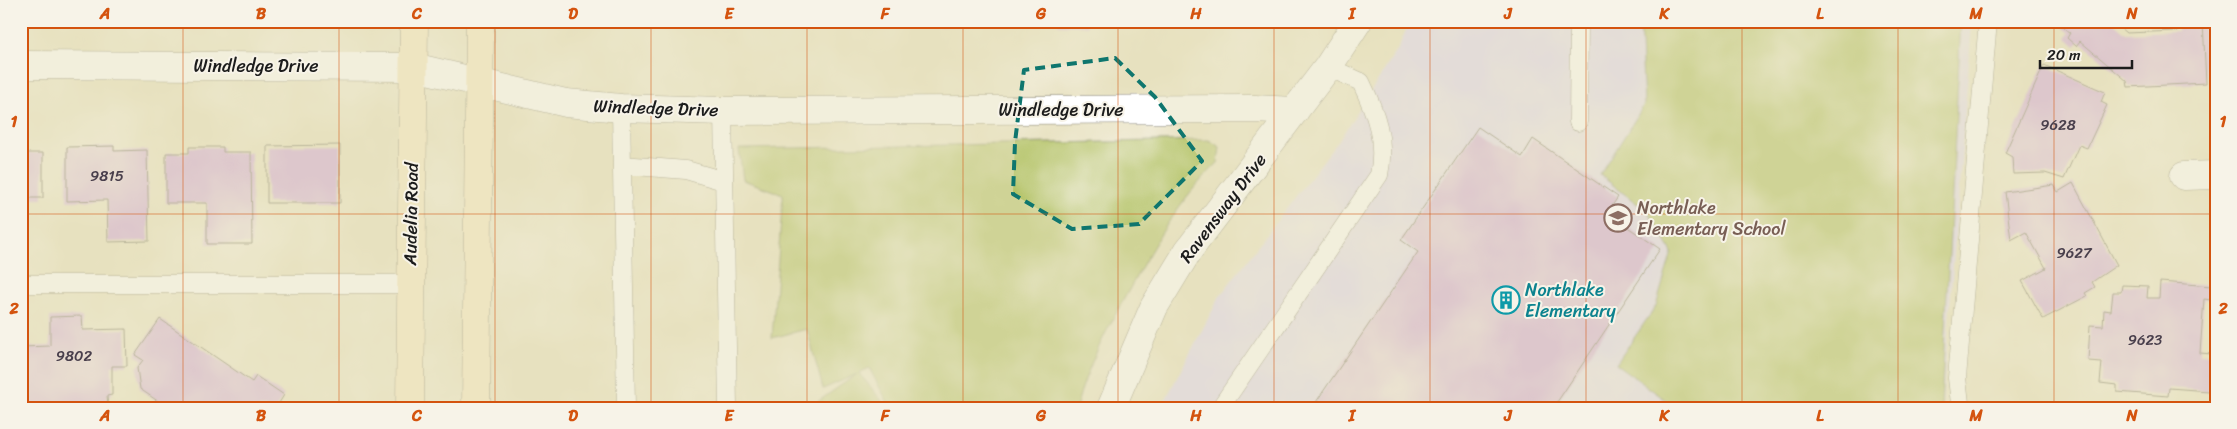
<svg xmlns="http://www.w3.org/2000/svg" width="2237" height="429" viewBox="0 0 2237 429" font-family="Sriracha,sans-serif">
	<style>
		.built { fill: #ded5f5 }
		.green { fill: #b2c265; stroke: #676f40 }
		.building { fill: #d1a7dc }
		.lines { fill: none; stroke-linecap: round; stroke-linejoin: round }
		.service-casing { stroke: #827e6e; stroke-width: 19 }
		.minor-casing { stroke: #827e6e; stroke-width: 29 }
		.secondary-casing { stroke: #827e6e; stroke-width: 29 }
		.service { stroke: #fff; stroke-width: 18 }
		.minor { stroke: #fff; stroke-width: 28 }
		.secondary { stroke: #f7e8c3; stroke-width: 28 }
		.marked { fill: none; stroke: #0f766e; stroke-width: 4; stroke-dasharray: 10 6; stroke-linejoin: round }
		.grid { fill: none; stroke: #d4530e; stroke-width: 1; stroke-opacity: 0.55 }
		.labels { text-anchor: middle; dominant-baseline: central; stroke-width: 4; stroke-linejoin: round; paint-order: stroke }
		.number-label { font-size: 15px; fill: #493f4c }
		.street-label { font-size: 18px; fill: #1c1c1c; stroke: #f7f3e8 }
		.education-label { font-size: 18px; fill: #785e54; stroke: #f7f3e8; text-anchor: start }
		.culture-label { font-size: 18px; fill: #0d838f; stroke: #f7f3e8; text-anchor: start }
		.neatline { fill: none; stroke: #d4530e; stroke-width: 2 }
		.grid-label { font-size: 16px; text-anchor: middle; font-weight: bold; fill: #d4530e }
	</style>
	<rect width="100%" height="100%" fill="#f7f3e8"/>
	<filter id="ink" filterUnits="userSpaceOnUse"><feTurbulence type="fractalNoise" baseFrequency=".02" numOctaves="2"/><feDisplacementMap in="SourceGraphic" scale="10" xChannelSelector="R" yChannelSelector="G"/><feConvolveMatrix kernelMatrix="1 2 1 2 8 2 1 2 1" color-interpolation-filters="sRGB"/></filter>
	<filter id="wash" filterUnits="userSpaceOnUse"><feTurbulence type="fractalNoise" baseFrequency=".0096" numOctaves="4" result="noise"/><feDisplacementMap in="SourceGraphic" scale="20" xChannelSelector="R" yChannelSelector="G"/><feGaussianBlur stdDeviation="1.12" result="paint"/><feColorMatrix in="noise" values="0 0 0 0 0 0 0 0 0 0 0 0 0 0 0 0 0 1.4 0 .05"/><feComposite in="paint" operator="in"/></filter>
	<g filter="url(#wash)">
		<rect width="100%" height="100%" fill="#e7e1bf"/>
		<path class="built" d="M1410,21h562l-30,387h-781l59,-112 119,-156 58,-89z"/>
		<path class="green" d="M1640,21h321l-20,387h-273l2,-5 -54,-39 40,-58 16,-54 -23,-39 -49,-38 44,-70z
			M1209,140l11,7 -2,16c-39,36 -64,81 -89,127 -21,37 -42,76 -53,118h-185l-22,-40 -10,5 23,28 1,7h-70v-3l44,-31 -34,15 -16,-60 -35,9 11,-144 -40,-14 -4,-31z"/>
		<g id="blocks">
			<path class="building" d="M592,21h40v4h-40z
				M675,21h83v5h-83z
				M797,21h58v2l-58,4z
				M864,21h25v5h-25z
				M929,21h77v2l-77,4z
				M1058,21h30l-1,5 -29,-1z
				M1166,21h34v3l-34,-1z
				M2061,21h51l14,12 51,-2v-10h26l3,62 -78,4 -1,-6 -47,-40 -4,5 -9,-8 3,-5 -11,-9z
				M2044,65l61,27 -4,10 6,3 -20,43 -8,-3 -15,34 -19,-6 -32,1 -1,-17 -7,-4z
				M1478,127l44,30 11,-18 85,58 -11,16 53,36 -107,159h-241l106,-156 -17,-12z
				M340,145v58h-73v-57z
				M114,146v5l33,-1 2,91 -41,1 -1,-42 -40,1v-54z
				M189,147h34v5h28l1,92h-45v-41h-41v-50h23z
				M21,153h22v45h-22z
				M2073,183l44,82 -25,17 3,5 -10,6 2,3 -44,23 -21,-38 24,-13 -20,-36 -15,8 -6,-48 49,-7 4,7z
				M2160,282l52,4 -1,14 -7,-1 -4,54 12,1 -3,37 -40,-3 -1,8 -51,-4v-7l-17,-2 2,-21 -14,-1 2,-36 13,1 1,-16 7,1 2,-19h8l1,-7 26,1 -1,12h12z
				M82,316l1,14 43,-1 1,37h-15v29l-5,1 1,12h-87v-61l29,-1v-29z
				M160,319l92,63 4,-6 28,19 -8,13h-112l1,-2 -25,-17 -3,-21 6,-8 -8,-5z"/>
		</g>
	</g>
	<g filter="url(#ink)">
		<use href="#blocks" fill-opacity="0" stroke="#827e6e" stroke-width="1"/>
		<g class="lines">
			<g class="service-casing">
				<path id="service" d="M621,108l5,300
					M723,111l5,297
					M1578,122l1,-101
					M622,165l64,5 38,11
					M21,284h389
					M1220,408l159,-233c7,-34 -3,-62 -18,-93l-33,-15
					M1962,408l-2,-5 -3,-25 31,-357"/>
			</g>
			<g class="minor-casing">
				<path id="minor" d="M21,65l393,2 152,36 55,5 102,3 532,-2 40,2
					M2184,176l32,-1
					M1111,408l43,-101 34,-56 140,-184 30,-46"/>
			</g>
			<g class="secondary-casing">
				<path id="secondary" d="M410,408l4,-387
					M476,408l4,-387"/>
			</g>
			<use href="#service" class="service"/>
			<use href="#minor" class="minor"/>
			<use href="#secondary" class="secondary"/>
		</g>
	</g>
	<path d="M0 0H2237V429H0ZM1115,58l40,39 47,64 -63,63 -67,5 -59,-35 2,-52 9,-72z" fill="#e7e1bf" fill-opacity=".55" fill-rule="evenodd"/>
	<path class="marked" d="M1115,58l40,39 47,64 -63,63 -67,5 -59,-35 2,-52 9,-72z"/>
	<path class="grid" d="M183,21v387M339,21v387M495,21v387M651,21v387M807,21v387M963,21v387M1118,21v387M1274,21v387M1430,21v387M1586,21v387M1742,21v387M1898,21v387M2054,21v387M21,214h2195"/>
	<defs>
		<g id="school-ring" transform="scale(1.4375)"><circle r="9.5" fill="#f7f3e8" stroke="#8d6e63" stroke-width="1.5"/><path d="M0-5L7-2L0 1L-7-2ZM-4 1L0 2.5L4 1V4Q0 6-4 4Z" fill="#8d6e63"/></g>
		<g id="building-ring" transform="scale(1.4375)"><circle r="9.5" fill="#f7f3e8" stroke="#0f9aa8" stroke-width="1.5"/><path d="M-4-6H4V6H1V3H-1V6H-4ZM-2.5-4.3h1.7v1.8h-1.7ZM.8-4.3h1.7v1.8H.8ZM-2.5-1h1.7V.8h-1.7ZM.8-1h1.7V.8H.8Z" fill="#0f9aa8"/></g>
	</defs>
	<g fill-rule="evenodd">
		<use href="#school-ring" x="1618" y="218"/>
		<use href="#building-ring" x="1506" y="300"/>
	</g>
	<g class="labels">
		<g class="number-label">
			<text x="2058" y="125">9628</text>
			<text x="107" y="176">9815</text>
			<text x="2074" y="253">9627</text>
			<text x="2145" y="340">9623</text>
			<text x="74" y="356">9802</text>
		</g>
		<g class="street-label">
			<text x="256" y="66">Windledge Drive</text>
			<text transform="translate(656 108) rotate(2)">Windledge Drive</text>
			<text x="1061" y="110">Windledge Drive</text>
			<text transform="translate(1223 208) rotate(-53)">Ravensway Drive</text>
			<text transform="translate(411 214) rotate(-89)">Audelia Road</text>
		</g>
		<g class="education-label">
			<text x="1637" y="208">Northlake<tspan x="1637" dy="21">Elementary School</tspan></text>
		</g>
		<g class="culture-label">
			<text x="1525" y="290">Northlake<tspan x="1525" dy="21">Elementary</tspan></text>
		</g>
	</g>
	<rect width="2237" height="429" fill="none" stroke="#f7f3e8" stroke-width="55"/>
	<path d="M2040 60v8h92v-8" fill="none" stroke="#1c1c1c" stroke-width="2.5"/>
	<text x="2047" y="60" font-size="15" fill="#1c1c1c" stroke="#f7f3e8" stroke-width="4" paint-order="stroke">20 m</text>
	<rect x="28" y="28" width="2182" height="374" class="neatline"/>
	<g class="grid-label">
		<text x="105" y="19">A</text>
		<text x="261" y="19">B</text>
		<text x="417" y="19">C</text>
		<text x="573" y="19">D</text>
		<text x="729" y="19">E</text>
		<text x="885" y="19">F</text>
		<text x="1041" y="19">G</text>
		<text x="1196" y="19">H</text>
		<text x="1352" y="19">I</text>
		<text x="1508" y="19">J</text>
		<text x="1664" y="19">K</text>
		<text x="1820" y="19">L</text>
		<text x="1976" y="19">M</text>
		<text x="2132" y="19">N</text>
		<text x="14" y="127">1</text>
		<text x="2223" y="127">1</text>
		<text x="14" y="314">2</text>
		<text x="2223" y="314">2</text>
		<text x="105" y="421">A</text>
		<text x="261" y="421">B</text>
		<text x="417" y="421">C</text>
		<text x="573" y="421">D</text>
		<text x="729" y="421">E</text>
		<text x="885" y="421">F</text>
		<text x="1041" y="421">G</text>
		<text x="1196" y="421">H</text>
		<text x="1352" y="421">I</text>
		<text x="1508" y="421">J</text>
		<text x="1664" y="421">K</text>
		<text x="1820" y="421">L</text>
		<text x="1976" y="421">M</text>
		<text x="2132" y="421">N</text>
	</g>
</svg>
